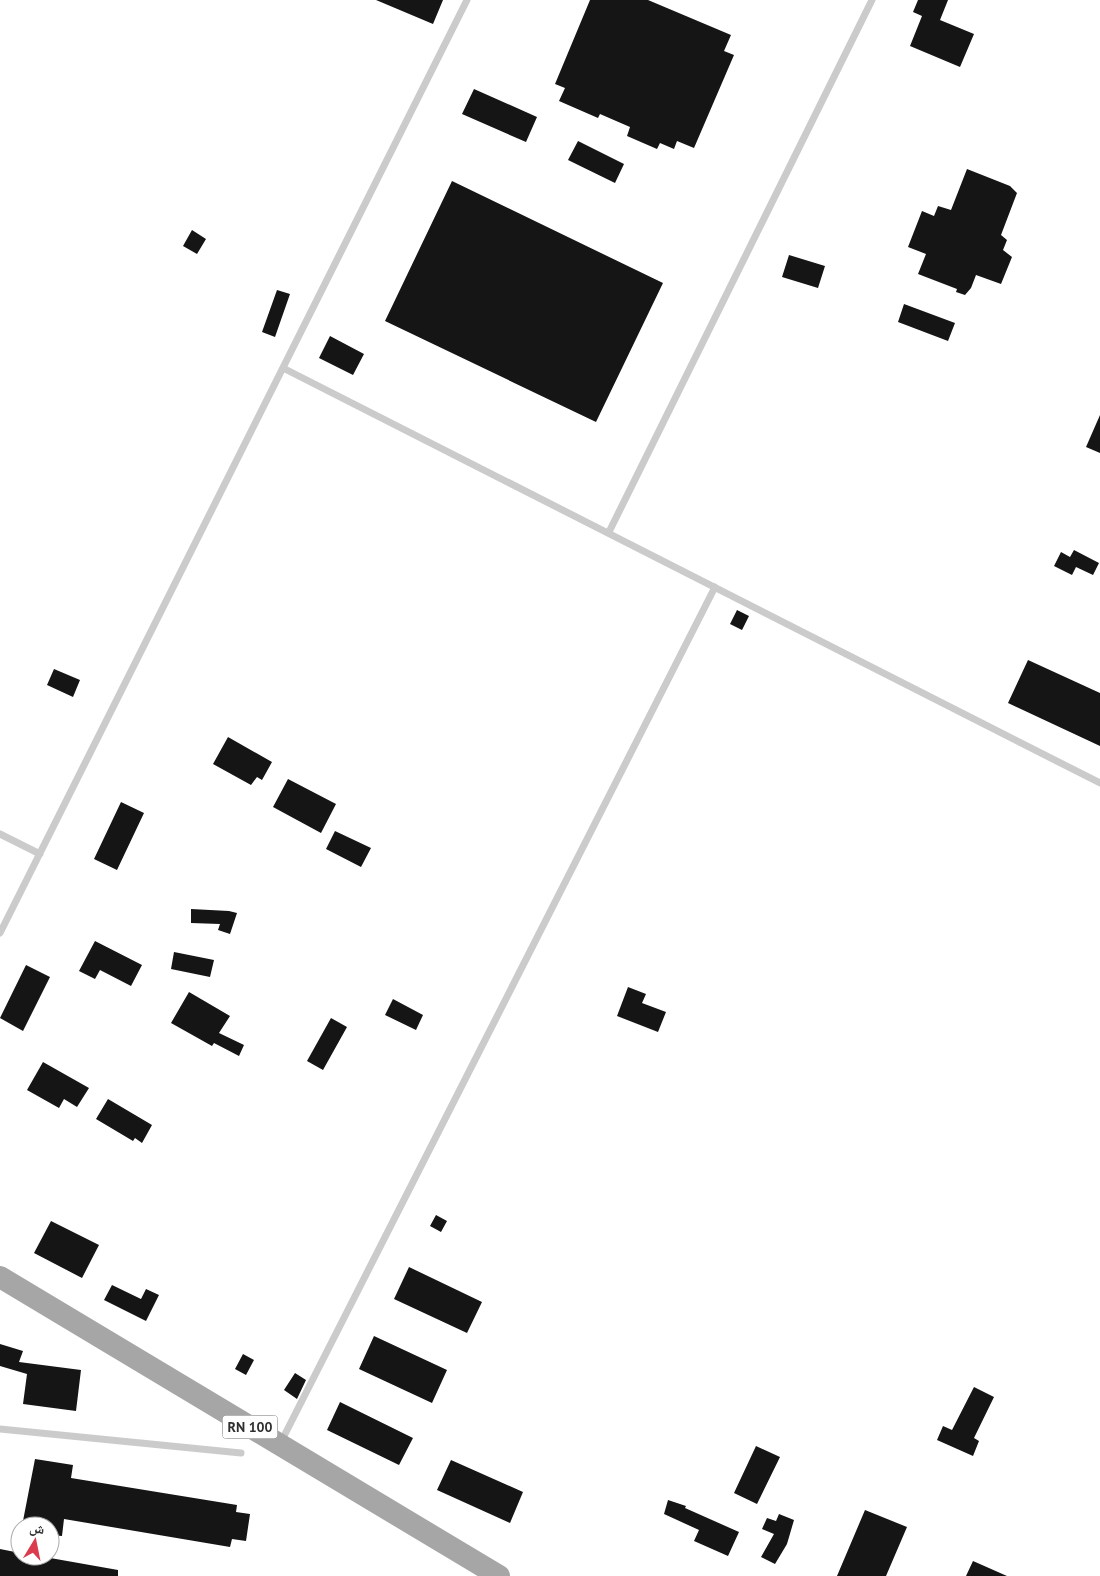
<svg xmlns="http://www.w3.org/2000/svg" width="1100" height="1576" viewBox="0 0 1100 1576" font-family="'PT Sans','Noto Naskh Arabic',sans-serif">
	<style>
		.building { fill: #151515 }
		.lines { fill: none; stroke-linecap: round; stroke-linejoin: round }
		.lane { stroke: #cbcbcb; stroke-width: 7 }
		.primary { stroke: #a6a6a6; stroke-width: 22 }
		.labels { text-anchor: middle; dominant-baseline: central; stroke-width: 5; stroke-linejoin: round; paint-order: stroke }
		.shield { fill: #fff; stroke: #6d6d6d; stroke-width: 1 }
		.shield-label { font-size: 14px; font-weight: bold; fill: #2e2e2e }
	</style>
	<rect width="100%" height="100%" fill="#fff"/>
	<path class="building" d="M376,0h67l-10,24z
		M590,0h58l83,35 -7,16 10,4 -40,93 -17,-7 -3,8 -14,-6 -3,6 -30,-13 3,-9 -30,-13 -2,4 -39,-17 6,-13 -10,-4z
		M918,0h30l-8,20 34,14 -14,33 -50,-21 12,-30 -9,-4z
		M474,89l63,28 -11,25 -64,-28z
		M578,141l46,23 -9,19 -47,-23z
		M967,169l43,17 7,7 -16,42 6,5 -4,10 9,7 -11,27 -25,-9 -5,13 -6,7 -9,-3 1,-3 -39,-15 8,-20 -18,-7 14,-36 12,5 4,-10 13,4z
		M452,181l211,102 -67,139 -211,-101z
		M192,230l14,9 -9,15 -14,-8z
		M789,255l36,11 -7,22 -36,-11z
		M277,290l13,4 -15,43 -13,-5z
		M904,304l51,19 -7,18 -50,-19z
		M330,336l34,18 -11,21 -34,-17z
		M1100,415v38l-14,-6z
		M1074,550l25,13 -6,12 -17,-8 -4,8 -18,-9 7,-14 9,5z
		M737,610l12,6 -7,14 -12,-6z
		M1028,660l72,33v53l-92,-43z
		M54,669l26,11 -7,17 -26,-12z
		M228,737l44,25 -10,18 -5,-3 -6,8 -38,-21z
		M288,779l48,25 -15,29 -48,-26z
		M121,802l23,11 -27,57 -23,-11z
		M335,831l36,17 -10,19 -35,-18z
		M191,909l38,2 8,2 -7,21 -12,-4 2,-6 -29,-1z
		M95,941l47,24 -11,21 -31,-16 -5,9 -16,-8z
		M174,952l40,8 -4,17 -39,-8z
		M26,965l24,12 -27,54 -23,-13z
		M628,987l18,7 -4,9 24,9 -8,20 -41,-16z
		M189,992l41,24 -11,17 25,12 -5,11 -25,-13 -2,3 -41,-23z
		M393,999l30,16 -7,15 -31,-15z
		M331,1018l16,9 -24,43 -16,-9z
		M43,1062l46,26 -12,19 -13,-8 -5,9 -32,-18z
		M108,1099l44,26 -10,18 -7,-5 -2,3 -37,-22z
		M436,1215l11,6 -6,11 -11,-6z
		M51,1221l48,24 -17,33 -48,-25z
		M409,1267l73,35 -15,31 -73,-34z
		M112,1285l29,14 5,-10 13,6 -13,26 -42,-21z
		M374,1336l73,34 -15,33 -73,-34z
		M0,1344l23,7 -4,11 62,8 -5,41 -53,-7 4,-30 -27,-8z
		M243,1354l11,6 -8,15 -11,-6z
		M295,1373l11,7 -9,19 -13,-9z
		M974,1387l20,10 -20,41 5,3 -6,15 -36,-16 6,-14 9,4z
		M340,1402l73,36 -14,27 -72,-35z
		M756,1446l24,11 -23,47 -23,-11z
		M35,1459l38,6 -2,13 166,27 -1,7 14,2 -4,27 -14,-2 -2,8 -166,-28 -2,17 -12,-1v-9h-28z
		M451,1460l72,32 -13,31 -73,-33z
		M668,1500l18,6 -1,2 54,24 -11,24 -34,-15 5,-11 -35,-16z
		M865,1510l42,17 -21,49h-49z
		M779,1514l15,6 -7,24 -12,20 -14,-7 13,-23 -12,-5 5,-11 9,3z
		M0,1549l20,4v3h19l79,14v6h-118z
		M973,1561l34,15h-41z"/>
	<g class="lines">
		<path class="lane" d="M283,368l817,415
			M609,532l263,-532
			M0,834l40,20
			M0,933l467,-933
			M0,1429l241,24
			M281,1442l434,-855"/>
		<path class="primary" d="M0,1277l499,299"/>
	</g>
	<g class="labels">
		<rect class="shield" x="222.5" y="1415.5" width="55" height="23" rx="4"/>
		<g class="shield-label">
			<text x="250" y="1427">RN 100</text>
		</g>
	</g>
	<g transform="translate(35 1541) rotate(10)"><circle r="24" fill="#ffffff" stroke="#ababab"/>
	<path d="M0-4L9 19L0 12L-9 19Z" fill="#da3c4d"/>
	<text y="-8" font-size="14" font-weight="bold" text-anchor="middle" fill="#2e2e2e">ش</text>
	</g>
</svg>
